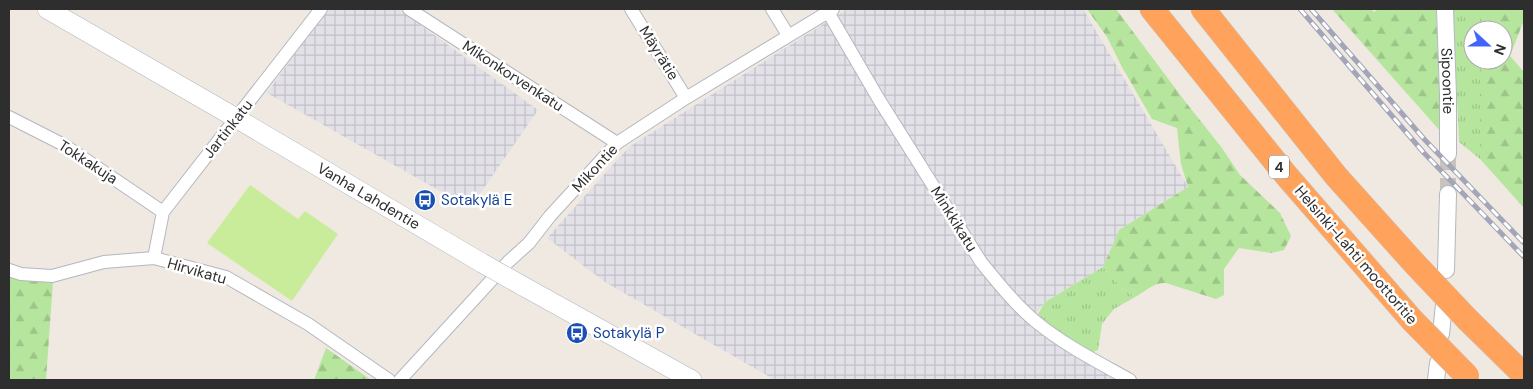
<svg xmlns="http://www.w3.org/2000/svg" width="1533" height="389" viewBox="0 0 1533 389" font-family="'DM Sans',sans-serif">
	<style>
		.industrial { fill: url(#industrial-grid) }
		.grass { fill: url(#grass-tufts) }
		.forest { fill: url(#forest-firs) }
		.pitch { fill: #c9ec9a }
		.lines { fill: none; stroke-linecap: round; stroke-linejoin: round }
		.tertiary-tunnel { stroke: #c8c4bd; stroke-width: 16; stroke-dasharray: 16 8; stroke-linecap: butt }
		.minor-casing { stroke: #b4b7c1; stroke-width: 14 }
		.tertiary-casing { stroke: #b4b7c1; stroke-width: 18 }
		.secondary-casing { stroke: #b4b7c1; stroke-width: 20 }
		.motorway-casing { stroke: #c9c9c9; stroke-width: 25 }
		.minor { stroke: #fff; stroke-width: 12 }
		.tertiary { stroke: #fff; stroke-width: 16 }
		.secondary { stroke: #fff; stroke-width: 19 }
		.motorway { stroke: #ffa35c; stroke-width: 24 }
		.rail-casing { stroke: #a3a6b8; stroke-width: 5 }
		.rail { stroke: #fff; stroke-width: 3; stroke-dasharray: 9; stroke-linecap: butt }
		.secondary-bridge-casing { stroke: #b4b7c1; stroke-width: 20; stroke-linecap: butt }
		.motorway-bridge-casing { stroke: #c9c9c9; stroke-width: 25; stroke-linecap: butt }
		.secondary-bridge { stroke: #fff; stroke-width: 19 }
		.motorway-bridge { stroke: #ffa35c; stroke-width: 24 }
		.labels { text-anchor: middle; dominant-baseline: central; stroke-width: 5; stroke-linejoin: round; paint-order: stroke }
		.shield { fill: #fff; stroke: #6d6d6d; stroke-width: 1 }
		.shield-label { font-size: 14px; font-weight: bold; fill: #2e2e2e }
		.street-label { font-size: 15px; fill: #2e2e2e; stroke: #fff }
		.transit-label { font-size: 15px; fill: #164399; stroke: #fff; text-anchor: start }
	</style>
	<defs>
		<pattern id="industrial-grid" width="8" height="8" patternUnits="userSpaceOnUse" patternTransform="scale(1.25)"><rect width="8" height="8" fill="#e3e1e8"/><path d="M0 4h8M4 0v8" fill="none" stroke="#c3c1c7"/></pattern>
		<pattern id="grass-tufts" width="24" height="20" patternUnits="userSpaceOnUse" patternTransform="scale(1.25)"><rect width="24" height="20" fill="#b6e59e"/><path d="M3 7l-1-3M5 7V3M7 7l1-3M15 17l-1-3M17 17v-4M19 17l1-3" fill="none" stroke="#9dc588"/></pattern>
		<pattern id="forest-firs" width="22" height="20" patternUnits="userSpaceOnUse" patternTransform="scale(1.25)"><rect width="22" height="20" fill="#b6e59e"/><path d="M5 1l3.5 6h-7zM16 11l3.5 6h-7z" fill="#9dc588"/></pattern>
	</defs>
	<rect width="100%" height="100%" fill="#efe9e1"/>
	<path class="industrial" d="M327,9h71l140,101 -68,98 -203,-115z
		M847,9h236l105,178 -69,43 -16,37 -58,35 -7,9 -1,11 91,58h-353l-170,-98 -58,-44 82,-91z"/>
	<path class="grass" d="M1453,9h27v21h-7v30h7v99l-21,-17z
		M1103,267l19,21 13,9 -21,12 -12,15 -4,26 -5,2 -38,-23 -16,-12 -1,-3 7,-12z"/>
	<path class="forest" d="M1087,9h29l68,91 38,48 18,27 40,38 11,23 -7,14 -13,3 -32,-5 -15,21v26l-8,4 -50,-16c-13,-1 -21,9 -31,14l-13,-9 -19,-21 16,-37 69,-43 -7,-23 -4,-36 -25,-9 -30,-52 -15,-30z
		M1332,9h39l3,3 4,-3h58l5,123z
		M1480,9h44v11l-14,36 14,16v136l-44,-49v-99h23v-30h-23z
		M9,276l10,3 34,3 -7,98h-37z
		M326,348l45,32h-57z"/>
	<path class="pitch" d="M250,185l48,34 7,-8 33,23 -46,67 -85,-58z"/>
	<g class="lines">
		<path class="tertiary-tunnel" d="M1448,154v40"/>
		<g class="minor-casing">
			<path id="minor" d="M409,9l208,134
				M631,9l55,89
				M772,9l16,26
				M828,12l50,86 103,164c17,21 34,42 54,59 29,24 63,41 95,59
				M9,117l55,28 99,67
				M154,258l9,-46 158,-203
				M9,270l12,4 31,2 52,-14 50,-4 72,19 82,47 81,56
				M400,380l108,-118 21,-19 21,-27 67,-73 69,-45 147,-89"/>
		</g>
		<g class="tertiary-casing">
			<g id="tertiary">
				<path id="s1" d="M1445,9l3,86v59"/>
				<path d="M1446,270l2,-76"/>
				<path d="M1441,334l3,-30"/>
				<path d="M1436,380l2,-17"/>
			</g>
		</g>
		<g class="secondary-casing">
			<g id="secondary">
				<path id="s2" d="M47,9l189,109 246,145"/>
				<path d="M521,285l171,95"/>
			</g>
		</g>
		<g class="motorway-casing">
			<path id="motorway" d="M1152,9l134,166 126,145
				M1203,9l133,167 79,88
				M1468,320l56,55"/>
		</g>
		<use href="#minor" class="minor"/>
		<use href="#tertiary" class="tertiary"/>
		<use href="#secondary" class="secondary"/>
		<use href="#motorway" class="motorway"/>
		<g class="rail-casing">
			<path id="rail" d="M1300,9l124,144 100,104
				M1311,9l114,131 99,103"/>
		</g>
		<use href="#rail" class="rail"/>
		<g class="secondary-bridge-casing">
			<path id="secondary-bridge" d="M482,263l39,22"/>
		</g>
		<g class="motorway-bridge-casing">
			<path id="motorway-bridge" d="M1415,264l53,56
				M1412,320l55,56"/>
		</g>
		<use href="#secondary-bridge" class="secondary-bridge"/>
		<use href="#motorway-bridge" class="motorway-bridge"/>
	</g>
	<defs>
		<g id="bus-disc" transform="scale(1.125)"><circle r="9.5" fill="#1a4fb4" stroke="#fff"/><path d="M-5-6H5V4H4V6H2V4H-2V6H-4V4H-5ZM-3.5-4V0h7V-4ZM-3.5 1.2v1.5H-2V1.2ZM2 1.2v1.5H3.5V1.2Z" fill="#fff"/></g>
	</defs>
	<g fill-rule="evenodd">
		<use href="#bus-disc" x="425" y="200"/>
		<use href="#bus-disc" x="577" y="333"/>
	</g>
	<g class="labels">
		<rect class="shield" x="1269" y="155.5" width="20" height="23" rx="4"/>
		<g class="shield-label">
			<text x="1279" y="167">4</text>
		</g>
		<g class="street-label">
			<text transform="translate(659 53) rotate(58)">Mäyrätie</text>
			<text transform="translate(513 76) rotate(33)">Mikonkorvenkatu</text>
			<text stroke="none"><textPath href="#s1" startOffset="72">Sipoontie</textPath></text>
			<text transform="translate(228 129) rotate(-52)">Jartinkatu</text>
			<text transform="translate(88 162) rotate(33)">Tokkakuja</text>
			<text transform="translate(595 168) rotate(-47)">Mikontie</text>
			<text stroke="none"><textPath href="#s2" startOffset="372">Vanha Lahdentie</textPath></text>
			<text transform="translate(954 219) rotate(58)">Minkkikatu</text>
			<text transform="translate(1356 255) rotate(49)">Helsinki-Lahti moottoritie</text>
			<text transform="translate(197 271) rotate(16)">Hirvikatu</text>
		</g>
		<g class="transit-label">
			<text x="441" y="200">Sotakylä E</text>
			<text x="593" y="333">Sotakylä P</text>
		</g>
	</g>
	<rect width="1533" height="389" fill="none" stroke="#2e2e2e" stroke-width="20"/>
	<g transform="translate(1488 45) rotate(111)"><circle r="24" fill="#ffffff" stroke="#ababab"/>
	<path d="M0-4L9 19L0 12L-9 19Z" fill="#4264fb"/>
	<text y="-8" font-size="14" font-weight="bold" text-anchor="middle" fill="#2e2e2e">N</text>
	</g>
</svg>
